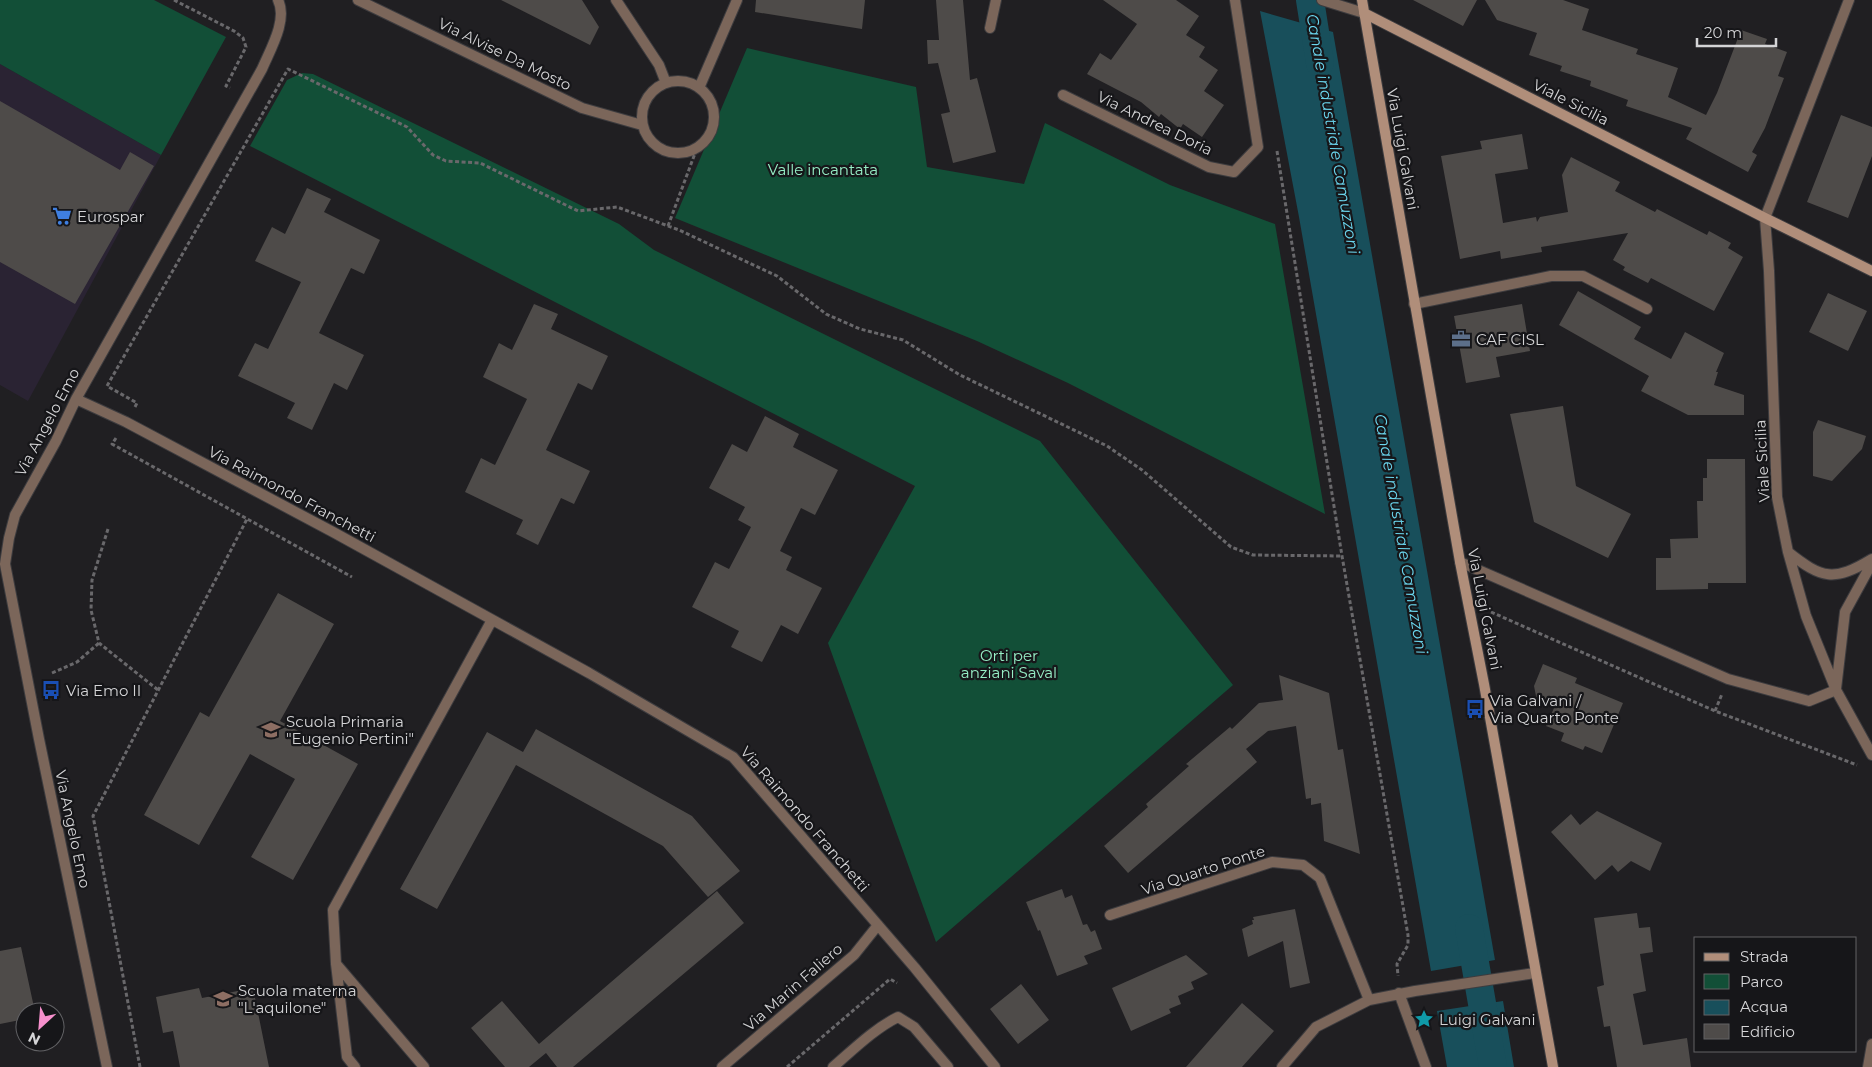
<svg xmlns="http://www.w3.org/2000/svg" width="1872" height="1067" viewBox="0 0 1872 1067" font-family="Montserrat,sans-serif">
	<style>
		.commercial { fill: #2a2333 }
		.green { fill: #124f37 }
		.water { fill: #184f5b }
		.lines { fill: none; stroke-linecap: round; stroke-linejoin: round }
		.canal { stroke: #184f5b; stroke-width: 28 }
		.building { fill: #4e4b49 }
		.lane-casing { stroke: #3d3c3f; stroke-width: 12 }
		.street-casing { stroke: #3d3c3f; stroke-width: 12 }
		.secondary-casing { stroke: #3d3c3f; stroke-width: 12 }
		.path { stroke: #69686b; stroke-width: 3; stroke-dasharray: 4 2.5; stroke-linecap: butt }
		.lane { stroke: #7b665a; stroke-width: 10 }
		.street { stroke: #7b665a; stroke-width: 10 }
		.secondary { stroke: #b08e7a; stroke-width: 10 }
		.labels { text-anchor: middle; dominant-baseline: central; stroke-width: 4.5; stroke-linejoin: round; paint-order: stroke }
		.street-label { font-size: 15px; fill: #d4d4d6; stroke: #161619 }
		.park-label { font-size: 15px; fill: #96efc6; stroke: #161619 }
		.poi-label { font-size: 15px; fill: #d4d4d6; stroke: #161619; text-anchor: start }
		.water-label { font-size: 16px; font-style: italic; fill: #6bd6ee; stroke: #161619 }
	</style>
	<rect width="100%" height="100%" fill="#201f22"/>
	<path class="commercial" d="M0,64l161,91 -133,246 -28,-16z"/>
	<path class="green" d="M0,0h154l72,37 -65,118 -161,-91z
		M747,48l169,39 11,80 97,17 21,-61 125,62 105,39 50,290 -257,-131 -91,-42 -302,-123z
		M302,73l11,1 306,150 35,26 386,191 193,244 -297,257 -108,-299 87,-157 -665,-340 37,-66z"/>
	<path class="water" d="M1260,11l73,21 162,928 -64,11 -132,-754z
		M1503,1001l11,66h-67l-10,-56z"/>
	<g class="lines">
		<path class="canal" d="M1310,0l10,63
			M1469,928l24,139"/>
	</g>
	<path class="building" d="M501,0h81l17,27 -9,18z
		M756,0h109l-3,29 -107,-17z
		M936,0h27l7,80 7,-2 19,74 -43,11 -12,-49 9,-2 -12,-49 -10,1 -1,-24h12z
		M1103,0h73l23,16 -13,19 19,12 -6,10 19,13 -14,21 20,14 -22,32 -19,-13 -3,5 -19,-15 -2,3 -18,-15 -54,-28 13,-21 11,7 26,-36z
		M1413,0h64l-14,26z
		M1485,0h78l26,9 -7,21 56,19 -2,5 42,14 -10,29 38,18 11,-22 24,-63 26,9 -2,5 22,8 -9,24 6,2 -19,50 -13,24 5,3 -9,17 -62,-33 6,-11 -66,-22 2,-6 -38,-14 1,-5 -31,-10 2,-5 -33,-11 8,-22 -40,-13z
		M0,101l120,69 10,-18 24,14 -79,138 -75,-42z
		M1841,115l31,12v29l-24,62 -41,-16z
		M1522,134l6,35 -33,5 8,49 33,-6 1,5 3,-5 28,-5 -6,-37 9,-18 49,25 -5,9 40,21 2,-3 50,26 2,-4 22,12 -3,5 15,9 -29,54 -63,-33 -3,5 -25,-13 2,-3 -12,-7 15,-27 -87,14 1,5 -41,7 -1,-8 -40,8 -19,-103 41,-7 -2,-8z
		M307,188l24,11 -7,13 56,28 -16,34 -13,-6 -32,65 45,22 -17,35 -13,-7 -22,47 -25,-12 8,-15 -57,-27 17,-33 13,6 33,-67 -46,-21 17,-34 13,7z
		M1578,291l63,36 -7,12 37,20 14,-27 39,21 -8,19h2l-4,13 30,10v20h-56l-47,-24 8,-15 -90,-51z
		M1828,293l39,18 -19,40 -39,-19z
		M534,304l24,10 -7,15 57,27 -16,34 -14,-7 -32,67 44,21 -16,33 -13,-6 -23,47 -22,-11 7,-14 -58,-28 16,-34 14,7 32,-66 -44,-22 16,-34 13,7z
		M1522,304l8,47 -34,6 4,20 -34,6 -12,-67z
		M1563,406l13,80 55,28 -23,44 -74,-36 -24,-108z
		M765,416l34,18 -6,13 45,23 -23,45 -14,-7 -21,43 12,6 -6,13 36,18 -24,46 -17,-9 -19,37 -31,-15 8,-16 -47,-24 23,-45 14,7 22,-42 -13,-7 7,-13 -36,-19 23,-44 15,8z
		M1818,420l48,16 -4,13 -30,32 -19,-5v-44z
		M1707,459h38l1,124h-38v6l-52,1v-32h15l-1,-19 28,-1 -1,-37h6v-23h4z
		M278,593l56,31 -54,97 78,43 -65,116 -42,-23 44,-78 -45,-25 -51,91 -55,-30 56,-103 9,5z
		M1543,664l34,14 -2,5 48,20 -21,50 -17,-7 -2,4 -22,-9 3,-8 -18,-7 8,-18 -17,-7 -3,-15z
		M1279,675l50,18 9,57 5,-1 17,105 -36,-13 -3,-38 -10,2v-7l-5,1 -10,-73 -28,5 -22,18 11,13 -129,111 -24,-27 44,-39 -2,-3 43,-38 -3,-2 44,-37 2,2 27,-26 24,-3z
		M536,729l156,87 48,55 -32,26 -45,-51 -147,-81 -79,144 -37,-20 87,-157 36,20z
		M1597,811l65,32 -12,28 -19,-10 -13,11 -6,-7 -17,15 -44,-48 20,-18 9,11z
		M1062,889l3,9 7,-3 11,30 4,-1 4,8 4,-2 7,19 -18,7 4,8 -31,12 -17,-46 -2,1 -12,-29z
		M717,891l27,32 -171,144h-16l-11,-14 -17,14h-24l-34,-39 31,-27 37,43z
		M1295,909l15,74 -20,5 -7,-47 -35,16 -6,-28 11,-5 -1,-4h2l-1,-3z
		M1637,913l2,15 11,-1 3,25 -13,2 6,37 -13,3 10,51 44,-7 4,29h-74l-7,-41 -6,1 -7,-40 7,-2 -10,-67z
		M21,947l14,65h-10v7l-25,5v-73z
		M1186,955l22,19 -17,8 3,7 -16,7 3,8 -12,5 2,4 -40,18 -19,-43z
		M1021,984l28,36 -31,24 -28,-35z
		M199,988l3,10 51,-10 16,79h-89l-7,-36 -10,2 -7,-36z
		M1242,1003l32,28 -32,36h-56z"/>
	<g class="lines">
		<g class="lane-casing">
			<path id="lane" d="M833,1067c21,-18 41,-38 65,-50l16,10 34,40"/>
		</g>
		<g class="street-casing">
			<path id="street" d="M358,0l224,108 60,17
				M616,0l43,65 7,18
				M1322,0l42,13
				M1849,0l-84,218 4,53 8,226 11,55 18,64 30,74 36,65
				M990,28l6,-28
				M642 117a36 36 0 1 1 72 0a36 36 0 1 1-72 0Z
				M699,88l38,-88
				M1063,95l146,72 25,5 24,-25 -23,-147
				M1414,304l137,-28h32l64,33
				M76,399l50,23 207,110 256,141 144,84 182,211 80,99
				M1788,552c34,27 46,30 84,7
				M1460,562l268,117 81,22 27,-11
				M1836,689l9,-77 27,-49
				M1110,915l162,-53 31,3 17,13 49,122
				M337,965l87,102
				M1399,993l27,74
				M107,1067l-68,-328 -34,-175 4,-26 6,-23 41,-74 20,-42 186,-330c8,-19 26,-49 16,-69
				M355,1067l-8,-10 -11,-93 -3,-54 159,-290
				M722,1067l132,-112 24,-30
				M1282,1067l34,-40 53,-27 46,-9 120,-18
				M1868,1067l4,-23"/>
		</g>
		<g class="secondary-casing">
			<path id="secondary" d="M1362,0l98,562 24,122 69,383
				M1364,13l401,205 107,53"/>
		</g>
		<path class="path" d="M174,0l60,31 9,7 3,9 -20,39 4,2
			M1277,151l65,405 66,379v10l-11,19 1,12
			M668,226l29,-78
			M135,407l2,-4 -30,-17 181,-317 119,58 26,28 13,6 34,2 98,48 39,-4 62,23 98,46 49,38 34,15 43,11 57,35 147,71 35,24 89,77 22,8 89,1
			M116,438l-4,6 240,133
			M108,529l-16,51 -1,30 8,33 59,47
			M1491,612l224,99 142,54
			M52,673l25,-11 22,-19
			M1715,711l7,-17
			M140,1067l-47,-251 154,-297
			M787,1067l103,-88 7,4"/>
		<use href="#lane" class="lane"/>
		<use href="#street" class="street"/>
		<use href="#secondary" class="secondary"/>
	</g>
	<defs>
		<g id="supermarket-bare" transform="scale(1.5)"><path d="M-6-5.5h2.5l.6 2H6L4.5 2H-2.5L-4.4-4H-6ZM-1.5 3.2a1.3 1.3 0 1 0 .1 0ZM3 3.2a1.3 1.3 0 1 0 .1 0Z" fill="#3f7fe0" stroke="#161619" stroke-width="2.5" paint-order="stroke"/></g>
		<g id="office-bare" transform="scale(1.5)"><path d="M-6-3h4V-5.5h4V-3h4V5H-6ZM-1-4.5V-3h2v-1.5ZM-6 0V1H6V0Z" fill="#5c6f8a" stroke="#161619" stroke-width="2.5" paint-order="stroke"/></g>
		<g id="bus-bare" transform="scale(1.5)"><path d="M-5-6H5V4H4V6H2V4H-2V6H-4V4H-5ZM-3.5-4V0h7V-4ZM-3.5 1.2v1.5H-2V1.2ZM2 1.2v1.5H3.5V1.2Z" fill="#1a4fb4" stroke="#161619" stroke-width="2.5" paint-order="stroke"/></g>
		<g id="school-bare" transform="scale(1.5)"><path d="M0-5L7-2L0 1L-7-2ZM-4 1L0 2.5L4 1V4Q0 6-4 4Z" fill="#8d6e63" stroke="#161619" stroke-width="2.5" paint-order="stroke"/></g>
		<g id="sight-bare" transform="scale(1.5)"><path d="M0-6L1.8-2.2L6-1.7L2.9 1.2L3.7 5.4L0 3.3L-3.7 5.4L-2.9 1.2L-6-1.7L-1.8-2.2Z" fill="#0f9aa8" stroke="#161619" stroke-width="2.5" paint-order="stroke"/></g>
	</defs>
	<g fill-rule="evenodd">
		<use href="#supermarket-bare" x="62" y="216"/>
		<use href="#office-bare" x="1461" y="339"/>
		<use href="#bus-bare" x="51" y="690"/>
		<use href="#bus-bare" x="1475" y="709"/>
		<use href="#school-bare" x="271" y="730"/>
		<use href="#school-bare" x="223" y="999"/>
		<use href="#sight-bare" x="1424" y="1019"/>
	</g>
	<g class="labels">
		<g class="street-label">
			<text transform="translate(505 54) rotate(26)">Via Alvise Da Mosto</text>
			<text transform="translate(1571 102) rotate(27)">Viale Sicilia</text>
			<text transform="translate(1155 123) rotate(26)">Via Andrea Doria</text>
			<text transform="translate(1403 149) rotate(80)">Via Luigi Galvani</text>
			<text transform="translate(47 422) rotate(-62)">Via Angelo Emo</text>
			<text transform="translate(1762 461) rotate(-93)">Viale Sicilia</text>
			<text transform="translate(292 494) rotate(28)">Via Raimondo Franchetti</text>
			<text transform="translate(1485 609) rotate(79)">Via Luigi Galvani</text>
			<text transform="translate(805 819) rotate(49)">Via Raimondo Franchetti</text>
			<text transform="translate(73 829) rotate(78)">Via Angelo Emo</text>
			<text transform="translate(1203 870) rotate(-18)">Via Quarto Ponte</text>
			<text transform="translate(793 987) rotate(-41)">Via Marin Faliero</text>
		</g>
		<g class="park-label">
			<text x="823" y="169">Valle incantata</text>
			<text x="1009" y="655">Orti per<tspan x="1009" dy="17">anziani Saval</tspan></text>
		</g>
		<g class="poi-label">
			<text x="77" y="216">Eurospar</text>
			<text x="1476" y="339">CAF CISL</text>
			<text x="66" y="690">Via Emo II</text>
			<text x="1490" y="700">Via Galvani /<tspan x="1490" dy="17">Via Quarto Ponte</tspan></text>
			<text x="286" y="721">Scuola Primaria<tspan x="286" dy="17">"Eugenio Pertini"</tspan></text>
			<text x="238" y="990">Scuola materna<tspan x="238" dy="17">"L'aquilone"</tspan></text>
			<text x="1439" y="1019">Luigi Galvani</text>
		</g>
		<g class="water-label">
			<text transform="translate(1333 134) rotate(80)">Canale industriale Camuzzoni</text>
			<text transform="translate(1401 534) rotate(80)">Canale industriale Camuzzoni</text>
		</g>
	</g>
	<rect x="1694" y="937" width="162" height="115" fill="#161619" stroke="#626265"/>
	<rect x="1704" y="953" width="25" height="8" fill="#b08e7a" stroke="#626265"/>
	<text x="1740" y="962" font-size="15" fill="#d4d4d6">Strada</text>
	<rect x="1704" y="974" width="25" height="15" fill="#124f37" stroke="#626265"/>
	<text x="1740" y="987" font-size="15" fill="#d4d4d6">Parco</text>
	<rect x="1704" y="1000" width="25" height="15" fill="#184f5b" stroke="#626265"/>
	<text x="1740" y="1012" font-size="15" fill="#d4d4d6">Acqua</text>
	<rect x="1704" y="1024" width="25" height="15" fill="#4e4b49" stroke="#626265"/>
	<text x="1740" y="1037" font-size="15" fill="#d4d4d6">Edificio</text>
	<g transform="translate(40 1027) rotate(206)"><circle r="24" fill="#161619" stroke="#626265"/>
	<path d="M0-4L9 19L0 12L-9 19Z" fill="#f790cd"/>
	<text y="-8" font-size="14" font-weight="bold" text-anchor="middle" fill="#d4d4d6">N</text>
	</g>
	<path d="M1697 38v8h79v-8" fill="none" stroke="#d4d4d6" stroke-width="2.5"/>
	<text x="1704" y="38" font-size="15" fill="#d4d4d6" stroke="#161619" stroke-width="4" paint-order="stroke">20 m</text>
</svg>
